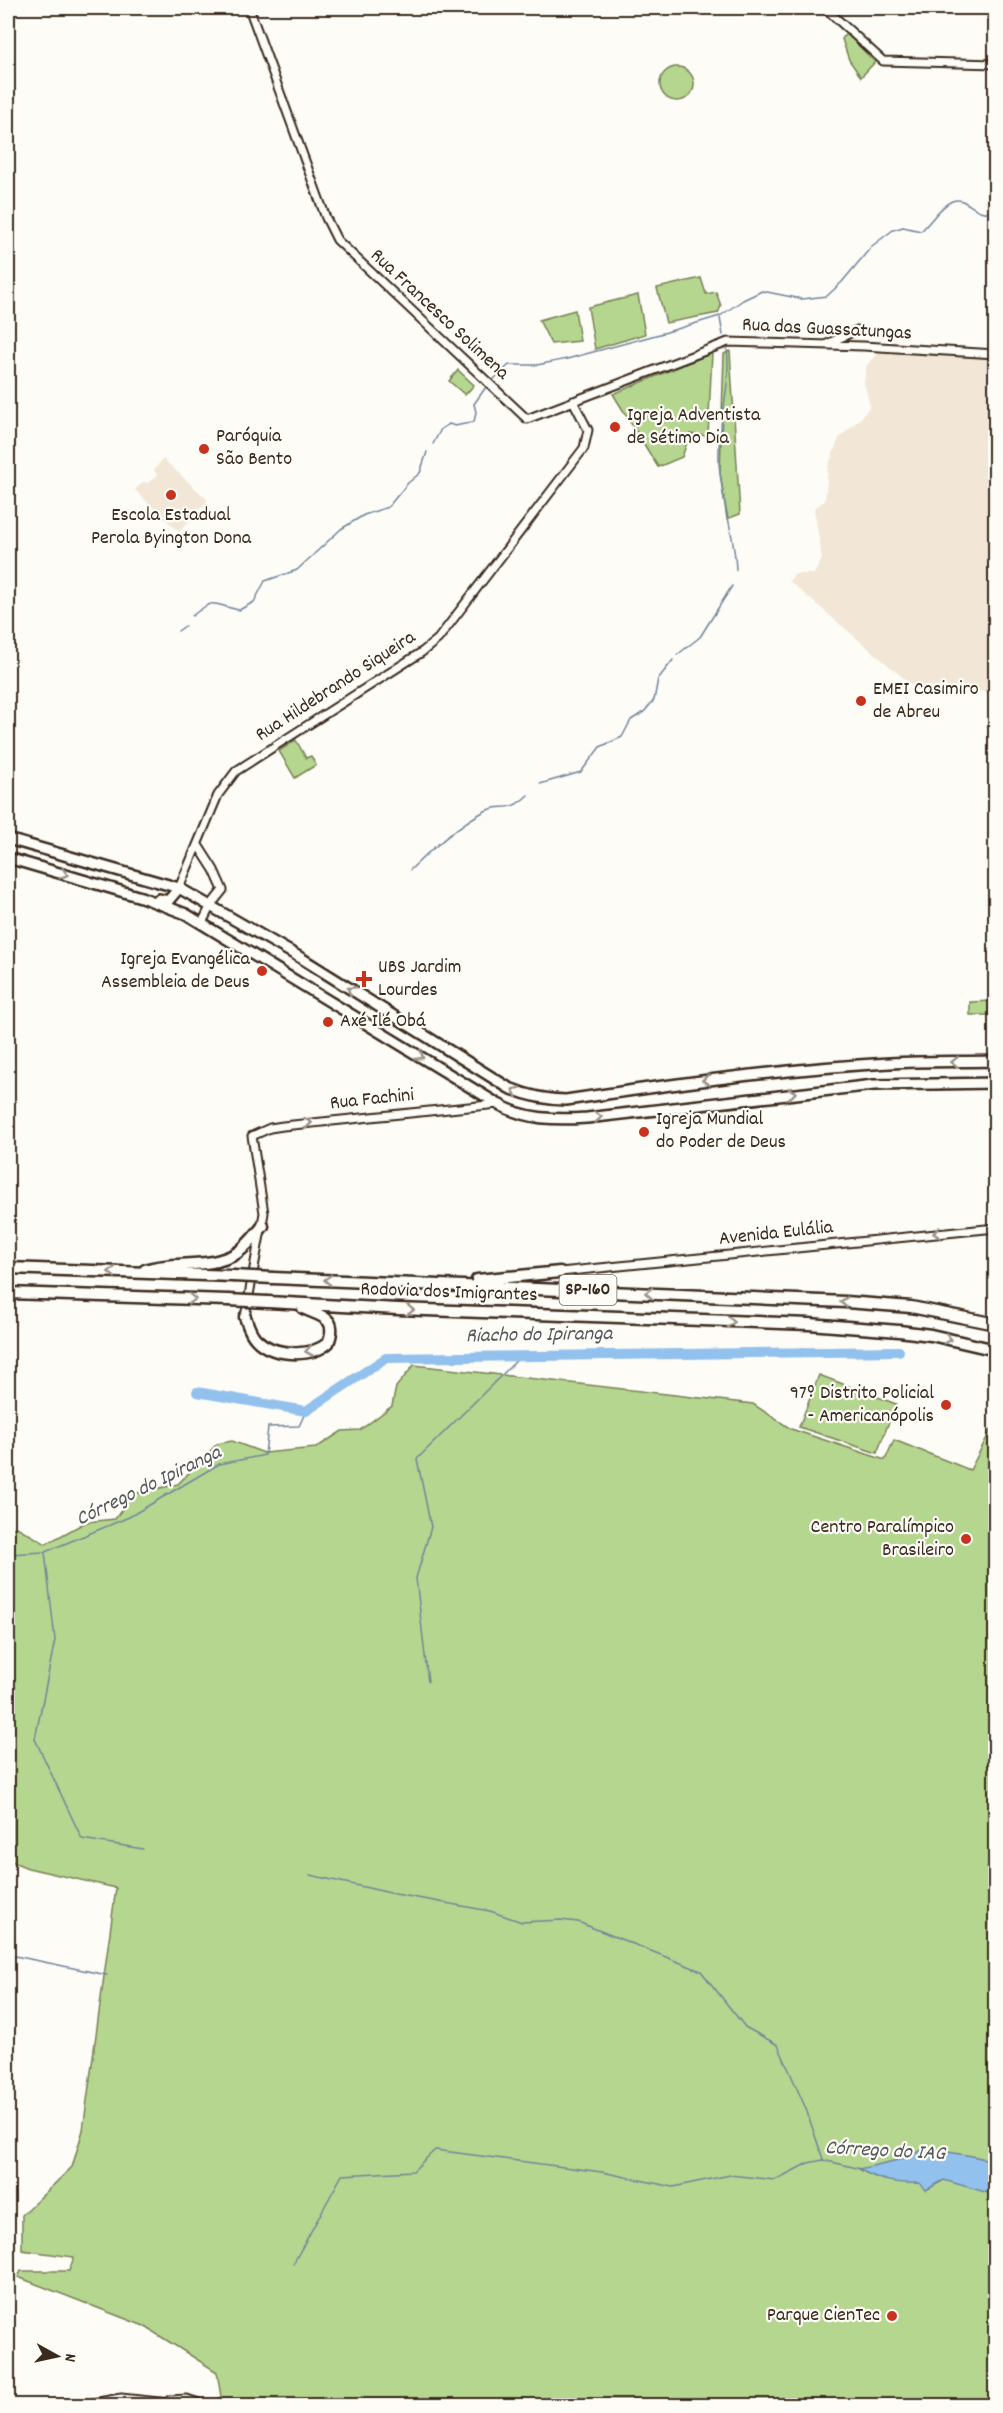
<svg xmlns="http://www.w3.org/2000/svg" width="1003" height="2413" viewBox="0 0 1003 2413" font-family="Dekko,sans-serif">
	<style>
		.built { fill: #f2e6d6 }
		.green { fill: #b5d68f; stroke: #788056; stroke-width: 1.5 }
		.water { fill: #92c1ed; stroke: #6f859a; stroke-width: 1.5 }
		.lines { fill: none; stroke-linecap: round; stroke-linejoin: round }
		.stream { stroke: #6f859a; stroke-width: 1.5 }
		.river { stroke: #92c1ed; stroke-width: 10 }
		.minor-casing { stroke: #3b2a1e; stroke-width: 11 }
		.major-casing { stroke: #3b2a1e; stroke-width: 14 }
		.highway-casing { stroke: #3b2a1e; stroke-width: 15 }
		.minor { stroke: #fdfcf7; stroke-width: 7 }
		.major { stroke: #fdfcf7; stroke-width: 9 }
		.highway { stroke: #fdfcf7; stroke-width: 10 }
		.highway-bridge-casing { stroke: #3b2a1e; stroke-width: 15; stroke-linecap: butt }
		.highway-bridge { stroke: #fdfcf7; stroke-width: 10 }
		.oneway { stroke: #9c938a }
		.poi-dot { fill: #c8321e; stroke: #fdfcf7; stroke-width: 2 }
		.labels { text-anchor: middle; dominant-baseline: central; stroke-width: 4.5; stroke-linejoin: round; paint-order: stroke }
		.shield { fill: #fdfcf7; stroke: #75695f; stroke-width: 1.5 }
		.shield-label { font-size: 18px; font-weight: bold; fill: #3b2a1e }
		.street-label { font-size: 20px; fill: #3b2a1e; stroke: #fdfcf7 }
		.poi-label { font-size: 20px; fill: #3b2a1e; stroke: #fdfcf7; text-anchor: start }
		.water-label { font-size: 21px; font-style: italic; fill: #55575c; stroke: #fdfcf7 }
	</style>
	<rect width="100%" height="100%" fill="#fdfcf7"/>
	<filter id="ink" filterUnits="userSpaceOnUse"><feTurbulence type="fractalNoise" baseFrequency=".0167" numOctaves="2"/><feDisplacementMap in="SourceGraphic" scale="12" xChannelSelector="R" yChannelSelector="G"/><feConvolveMatrix kernelMatrix="1 2 1 2 8 2 1 2 1" color-interpolation-filters="sRGB"/></filter>
	<g filter="url(#ink)">
		<path class="built" d="M880,350l115,6v337l-38,-5 -44,-2 -124,-105 6,-7h19l8,-15 -8,-51 11,-7 3,-34 11,-29 22,-20 9,-12 -6,-24 3,-17z
			M163,459l45,41 -29,32 -44,-42 8,-8 5,1 9,-8 -3,-5z"/>
		<path class="green" d="M846,33l29,29 -14,15 -12,-17 -7,-21z
			M660 84a17 17 0 1 1 34 0a17 17 0 1 1-34 0Z
			M701,278l5,16 10,-2 5,14 -3,7 -52,10 -9,-35z
			M638,295l7,39 -50,15 -7,-42z
			M575,310l5,31 -29,3 -12,-24z
			M730,351l10,163 -13,5 -7,-47 4,-118z
			M712,353l-4,83 -18,-2 -8,23 -24,10 -45,-73z
			M458,370l16,15 -9,10 -16,-14z
			M296,740l10,18 5,-2 5,9 -21,13 -16,-27z
			M994,1001v14h-24v-13z
			M414,1365l339,39 38,25 94,31 9,-20 76,30 25,-48v983h-796l22,-8 -4,-25 -73,-46 -126,-49 3,-6h48l5,-14 -52,-7v-35l50,-48 11,-37 33,-242 -88,-20 -20,-8v-331l9,-2 29,17 40,-22 29,-3 18,-25 45,-10 39,-40 15,-3 32,12 52,-5 26,-17 18,-1 32,-24 4,-19z
			M819,1375l77,29 -19,49 -78,-26z"/>
		<path class="water" d="M928,2148c22,6 46,6 67,14v33l-51,-15 -18,10 -7,-7c-22,1 -40,-2 -60,-14l39,-9z"/>
		<g class="lines">
			<path class="stream" d="M720,318l3,17
				M727,349c5,38 -10,75 -8,111 1,38 16,73 17,110
				M493,380l16,-15h28l30,-6 100,-27 53,-16 23,-16 19,-9 40,8 25,-3 15,-14 30,-36 21,-16 10,-3 18,4c10,-9 19,-25 31,-30 16,-6 21,17 44,10
				M433,444l8,-15 8,-5 6,2 19,-4 2,-10 -2,-8 12,-17
				M192,616c25,-20 19,-11 47,-6l15,-8 11,-21 32,-11 44,-41 23,-14 24,-8 20,-24 12,-10 7,-21
				M178,631l7,-5
				M677,655l23,-18 32,-51
				M540,784l41,-12 19,-25 22,-10 9,-17 13,-8 10,-12 4,-21 15,-19
				M410,870c19,-19 51,-47 75,-59 19,-9 22,4 43,-16
				M45,1552l10,88 -20,99 47,100 61,10
				M8,1554l37,-2 84,-35 90,-53 46,-9 3,-28 31,-1 7,-15
				M428,1682l-12,-104 15,-51 -14,-68 104,-103
				M310,1875l85,19 95,17 32,11 39,-2 17,2 123,49 44,56 33,18 28,64 17,50
				M8,1962l7,-6 92,19
				M293,2264l49,-89 71,-4 22,-21 167,22 71,15 57,-12 45,5 33,-17 15,-3 38,9"/>
			<path class="river" d="M197,1392l109,19 80,-53 513,-7"/>
			<g class="minor-casing">
				<path id="minor" d="M249,8l77,210 11,22 190,179 201,-77 135,4 133,8
					M825,8l58,53 113,3
					M827,344l30,-14
					M198,845l16,25 9,20 -12,15 -9,18
					M179,888l39,-93 18,-24 186,-119 16,-13 146,-191 4,-18 -15,-29
					M560,1272l436,-44
					M245,1317l19,-104 -12,-77 18,-8 13,-2 215,-22
					M170,2400l17,-1 21,7
					M75,2406l46,-8 77,8"/>
			</g>
			<g class="major-casing">
				<path id="major" d="M8,839l171,49 122,70 208,130c20,8 36,12 57,12 107,-16 215,-31 324,-37 35,-2 70,-1 106,-2
					M8,858l133,39 45,17 312,190c28,16 58,16 89,14l287,-33 122,-2
					M159,899l9,2 11,-13"/>
			</g>
			<g class="highway-casing">
				<path id="highway" d="M8,1268l225,8
					M145,1270c30,-10 64,0 92,-17 10,-7 18,-17 26,-27
					M273,1278l573,24 65,5 85,17
					M477,1280l83,-8
					M8,1293l220,7
					M268,1302l130,7 411,15 90,7 32,4 65,15
					M245,1317c3,8 5,16 11,22 16,17 55,19 72,4 11,-26 -8,-27 -25,-35"/>
			</g>
			<use href="#minor" class="minor"/>
			<use href="#major" class="major"/>
			<use href="#highway" class="highway"/>
			<g class="highway-bridge-casing">
				<path id="highway-bridge" d="M233,1276l40,2
					M228,1300l40,2"/>
			</g>
			<use href="#highway-bridge" class="highway-bridge"/>
		</g>
		<defs><path id="oneway-chevron" d="M-2-3.5L2.5 0L-2 3.5" fill="none" stroke-width="1.6" stroke-linecap="round" stroke-linejoin="round" transform="scale(1.5)"/></defs>
		<g class="oneway">
			<use href="#oneway-chevron" transform="translate(64 874) rotate(16)"/>
			<use href="#oneway-chevron" transform="translate(351 990) rotate(-147)"/>
			<use href="#oneway-chevron" transform="translate(420 1056) rotate(32)"/>
			<use href="#oneway-chevron" transform="translate(955 1062) rotate(179)"/>
			<use href="#oneway-chevron" transform="translate(706 1080) rotate(174)"/>
			<use href="#oneway-chevron" transform="translate(516 1091) rotate(-155)"/>
			<use href="#oneway-chevron" transform="translate(792 1093) rotate(-7)"/>
			<use href="#oneway-chevron" transform="translate(598 1117) rotate(-7)"/>
			<use href="#oneway-chevron" transform="translate(308 1123) rotate(-6)"/>
			<use href="#oneway-chevron" transform="translate(937 1233) rotate(175)"/>
			<use href="#oneway-chevron" transform="translate(112 1272) rotate(-178)"/>
			<use href="#oneway-chevron" transform="translate(328 1280) rotate(-178)"/>
			<use href="#oneway-chevron" transform="translate(649 1293) rotate(-178)"/>
			<use href="#oneway-chevron" transform="translate(192 1299) rotate(2)"/>
			<use href="#oneway-chevron" transform="translate(844 1302) rotate(-176)"/>
			<use href="#oneway-chevron" transform="translate(410 1310) rotate(2)"/>
			<use href="#oneway-chevron" transform="translate(731 1322) rotate(2)"/>
			<use href="#oneway-chevron" transform="translate(948 1339) rotate(13)"/>
			<use href="#oneway-chevron" transform="translate(309 1351) rotate(170)"/>
		</g>
	</g>
	<g class="poi-dot">
		<circle cx="615" cy="427" r="6"/>
		<circle cx="204" cy="449" r="6"/>
		<circle cx="171" cy="495" r="6"/>
		<circle cx="861" cy="701" r="6"/>
		<circle cx="262" cy="971" r="6"/>
		<path d="M361 970h6v6h6v6h-6v6h-6v-6h-6v-6h6z"/>
		<circle cx="328" cy="1022" r="6"/>
		<circle cx="644" cy="1132" r="6"/>
		<circle cx="946" cy="1405" r="6"/>
		<circle cx="966" cy="1539" r="6"/>
		<circle cx="892" cy="2316" r="6"/>
	</g>
	<g class="labels">
		<rect class="shield" x="559.5" y="1275" width="57" height="30" rx="4.5"/>
		<g class="shield-label">
			<text x="588" y="1290">SP-160</text>
		</g>
		<g class="street-label">
			<text transform="translate(439 315) rotate(43)">Rua Francesco Solimena</text>
			<text transform="translate(827 330) rotate(3)">Rua das Guassatungas</text>
			<text transform="translate(336 687) rotate(-33)">Rua Hildebrando Siqueira</text>
			<text transform="translate(372 1100) rotate(-6)">Rua Fachini</text>
			<text transform="translate(776 1234) rotate(-6)">Avenida Eulália</text>
			<text transform="translate(449 1293) rotate(2)">Rodovia dos Imigrantes</text>
		</g>
		<g class="poi-label">
			<text x="627" y="416">Igreja Adventista<tspan x="627" dy="23">de Sétimo Dia</tspan></text>
			<text x="216" y="437">Paróquia<tspan x="216" dy="23">São Bento</tspan></text>
			<text x="171" y="516" text-anchor="middle">Escola Estadual<tspan x="171" dy="23">Perola Byington Dona</tspan></text>
			<text x="873" y="690">EMEI Casimiro<tspan x="873" dy="23">de Abreu</tspan></text>
			<text x="250" y="960" text-anchor="end">Igreja Evangélica<tspan x="250" dy="23">Assembleia de Deus</tspan></text>
			<text x="378" y="968">UBS Jardim<tspan x="378" dy="23">Lourdes</tspan></text>
			<text x="340" y="1022">Axé Ilé Obá</text>
			<text x="656" y="1120">Igreja Mundial<tspan x="656" dy="23">do Poder de Deus</tspan></text>
			<text x="934" y="1394" text-anchor="end">97º Distrito Policial<tspan x="934" dy="23">- Americanópolis</tspan></text>
			<text x="954" y="1528" text-anchor="end">Centro Paralímpico<tspan x="954" dy="23">Brasileiro</tspan></text>
			<text x="880" y="2316" text-anchor="end">Parque CienTec</text>
		</g>
		<g class="water-label">
			<text transform="translate(539 1336) rotate(-1)">Riacho do Ipiranga</text>
			<text transform="translate(149 1487) rotate(-26)">Córrego do Ipiranga</text>
			<text transform="translate(885 2152) rotate(3)">Córrego do IAG</text>
		</g>
	</g>
	<rect width="1003" height="2413" fill="none" stroke="#fdfcf7" stroke-width="30"/>
	<rect x="15" y="15" width="973" height="2383" fill="none" stroke="#3b2a1e" stroke-width="2" filter="url(#ink)"/>
	<g transform="translate(57 2356) rotate(98)" stroke="#fdfcf7" stroke-width="4.5" paint-order="stroke">
	<path d="M0-4.5L10 22L0 15L-10 22Z" fill="#3b2a1e"/>
	<text y="-9" font-size="16" font-weight="bold" text-anchor="middle" fill="#3b2a1e">N</text>
	</g>
</svg>
